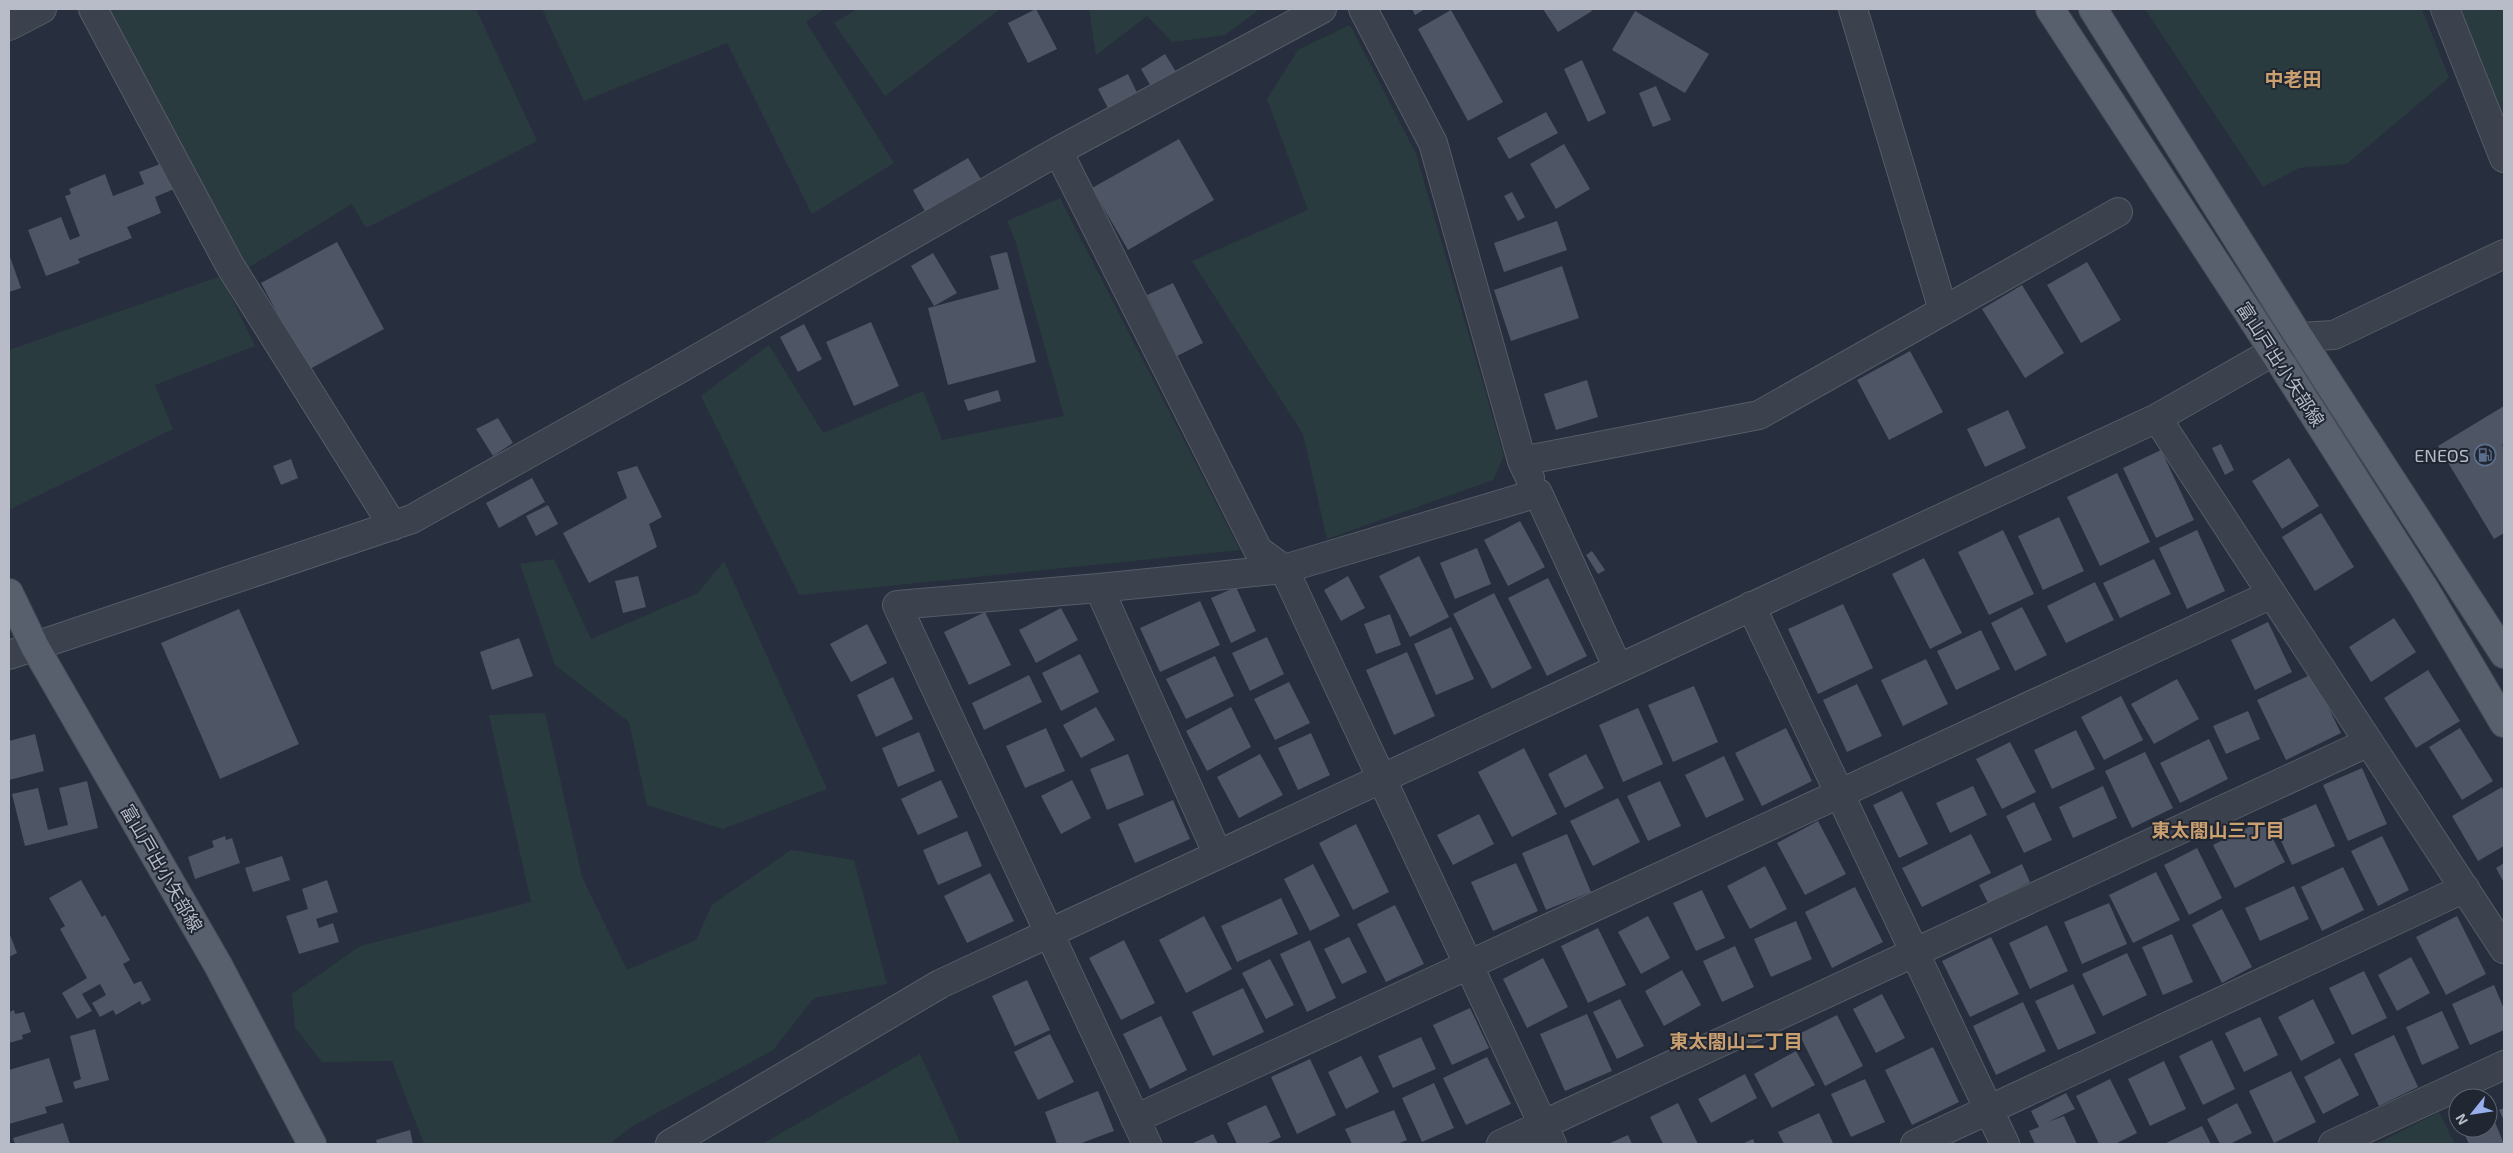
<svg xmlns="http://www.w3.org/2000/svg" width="2513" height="1153" viewBox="0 0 2513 1153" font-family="'Exo 2','Noto Sans JP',sans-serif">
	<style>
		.green { fill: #2a3b3f }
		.building { fill: #4e5565 }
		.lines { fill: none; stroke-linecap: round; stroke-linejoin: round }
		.minor-casing { stroke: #565c68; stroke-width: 30 }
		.major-casing { stroke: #444a56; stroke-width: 30 }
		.minor { stroke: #3b414d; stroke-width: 28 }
		.major { stroke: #59606d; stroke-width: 28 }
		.labels { text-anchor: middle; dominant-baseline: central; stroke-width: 4; stroke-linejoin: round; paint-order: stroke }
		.street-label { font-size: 18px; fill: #b7bcc8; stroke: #202632 }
		.poi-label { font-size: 18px; fill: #b7bcc8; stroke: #202632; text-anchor: end }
		.neighbourhood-label { font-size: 19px; font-weight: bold; fill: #caa070; stroke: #202632 }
	</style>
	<rect width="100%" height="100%" fill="#272e3d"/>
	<path class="green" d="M107,9h369l61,132 -171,87 -14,-24 -104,64z
		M542,9h282l-18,13 88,141 -82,51 -85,-171 -143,58z
		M857,9h143l-115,87 -51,-73z
		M1089,9h171l-35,26 -53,7 -25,-26 -51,39z
		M2145,9h277l27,69 -102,86 -48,4 -36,19z
		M2458,9h46v117z
		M1350,25l66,129 88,302 -11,24 -166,59 -24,-105 -111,-173 116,-51 -41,-111 31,-49z
		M1060,198l180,352 -441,45 -98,-199 68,-51 54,88 100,-42 19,49 122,-24 -49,-176 -8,-19z
		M221,276l34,70 -100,39 18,44 -164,81v-160z
		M554,559l37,80 107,-46 26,-32 103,228 -104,40 -76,-24 -18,-83 -74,-57 -35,-101z
		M545,713l37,164 45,93 69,-30 16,-35 79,-55 63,10 33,124 -73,14 -41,52 -142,77 -21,17h-186l-32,-83 -70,1 -27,-35 -3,-33 68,-48 171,-44 -42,-187z
		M920,1054l41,90h-199z
		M2439,1112l16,32h-79z"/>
	<path class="building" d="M1036,9l21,40 -29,14 -20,-40z
		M1412,9h13l-10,6z
		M1543,9h47l2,2 -34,21z
		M1451,10l52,92 -35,19 -50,-92z
		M1635,11l74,43 -24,39 -73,-43z
		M1165,54l13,21 -25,15 -12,-21z
		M1582,60l24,53 -18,9 -24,-53z
		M1128,74l13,27 -29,15 -14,-27z
		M1656,86l15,34 -18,7 -14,-34z
		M1546,112l12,21 -49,26 -12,-21z
		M1179,139l35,61 -86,50 -36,-62z
		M1564,144l26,45 -34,20 -26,-45z
		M968,158l16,26 -56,33 -15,-27z
		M163,163l11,26 -19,8 6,16 -34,14 5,11 -54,21 2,4 -34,13 -18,-46 33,-13 9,23 10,-4 -15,-40 6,-2 -2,-5 36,-15 8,22 31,-12 -5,-12z
		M1512,192l13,25 -7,4 -14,-25z
		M1557,221l10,29 -63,22 -10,-29z
		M337,242l47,87 -76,41 -47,-87z
		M1007,252l29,110 -88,23 -20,-77 71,-19 -9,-33z
		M933,253l24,40 -23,13 -23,-40z
		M9,254l12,34 -12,4z
		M2087,262l34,58 -40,23 -34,-58z
		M1562,266l17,52 -68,23 -17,-51z
		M1173,283l30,60 -26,13 -30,-61z
		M2022,285l42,68 -39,25 -43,-69z
		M871,322l28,64 -45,20 -28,-64z
		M804,324l18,35 -24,13 -18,-35z
		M1910,351l33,61 -54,28 -32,-60z
		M1587,380l11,37 -42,13 -12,-36z
		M998,390l3,11 -33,10 -4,-11z
		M2504,406v37l-2,2 2,4v84l-10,6 -56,-93z
		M2008,410l18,38 -41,19 -18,-38z
		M498,418l15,25 -20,13 -17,-27z
		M2221,444l13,26 -9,5 -13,-27z
		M2161,450l33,70 -38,18 -33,-70z
		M2289,458l30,48 -37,23 -30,-48z
		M291,459l7,19 -17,7 -8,-19z
		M637,466l25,51 -13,7 8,23 -68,36 -26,-50 64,-35 -10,-26z
		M2117,473l33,69 -50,24 -33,-69z
		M532,478l13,24 -46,26 -13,-25z
		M548,505l10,19 -22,12 -10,-20z
		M2321,513l33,54 -39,24 -33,-54z
		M2059,517l25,54 -41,19 -25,-54z
		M1520,521l25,46 -37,19 -24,-46z
		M2003,530l31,64 -45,21 -31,-63z
		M2197,530l28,61 -38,18 -28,-61z
		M1477,548l14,36 -36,15 -15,-36z
		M1592,551l13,19 -7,4 -12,-19z
		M1419,556l30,61 -39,20 -31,-61z
		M1924,558l38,75 -32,16 -38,-75z
		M2154,559l17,35 -51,24 -17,-35z
		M638,576l8,31 -23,6 -8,-32z
		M1348,576l17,32 -24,13 -17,-31z
		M1548,578l39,78 -40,20 -39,-78z
		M2095,582l19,38 -48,23 -19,-37z
		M1236,587l20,44 -25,12 -20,-45z
		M1494,593l38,75 -40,21 -39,-75z
		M1200,601l20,44 -60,27 -20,-44z
		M1843,604l30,64 -55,26 -30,-65z
		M2022,607l25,48 -32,16 -24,-48z
		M1061,608l17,32 -42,23 -17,-33z
		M239,609l60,135 -79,35 -59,-136z
		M985,612l26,53 -42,20 -25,-53z
		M1390,614l11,31 -25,9 -12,-30z
		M2394,618l22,34 -45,30 -22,-35z
		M2268,622l24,50 -37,18 -24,-50z
		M867,624l20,39 -36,19 -21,-38z
		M1451,627l23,52 -38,16 -22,-51z
		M1981,630l19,39 -44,21 -19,-39z
		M1267,637l17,37 -34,17 -18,-38z
		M519,638l14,38 -41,14 -12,-38z
		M1407,652l28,64 -41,19 -28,-65z
		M1080,654l19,38 -38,19 -19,-38z
		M1215,656l19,40 -48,23 -20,-40z
		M1926,659l22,45 -45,22 -22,-46z
		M2428,670l32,51 -44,27 -32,-50z
		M2312,674l29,59 -55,27 -29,-60z
		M1029,675l13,27 -58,28 -12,-27z
		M893,677l20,42 -37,18 -19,-42z
		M2177,679l22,40 -45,25 -23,-40z
		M1289,682l21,41 -35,17 -21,-41z
		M1857,684l25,52 -35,16 -24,-52z
		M1694,686l24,56 -45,20 -25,-57z
		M2121,696l22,44 -39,20 -23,-43z
		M1096,707l19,33 -34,18 -18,-33z
		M1231,707l20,40 -44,24 -21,-40z
		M1638,708l25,56 -40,18 -24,-57z
		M2248,711l12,28 -34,15 -13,-28z
		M1046,728l19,43 -40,17 -19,-42z
		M1786,728l26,53 -50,25 -27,-53z
		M2460,728l33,53 -31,19 -33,-53z
		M2076,730l19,39 -43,20 -18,-39z
		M919,732l16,39 -37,16 -16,-39z
		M1311,733l19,42 -32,15 -20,-42z
		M35,734l9,37 -35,9v-39z
		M2209,739l19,40 -48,24 -20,-40z
		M2010,742l26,50 -34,17 -26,-50z
		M1524,748l33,66 -45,23 -34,-65z
		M2145,752l28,56 -41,20 -27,-57z
		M1128,754l16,41 -37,15 -17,-41z
		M1260,754l23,41 -44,23 -22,-41z
		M1586,754l18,34 -39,20 -17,-34z
		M1724,756l20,44 -38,18 -21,-43z
		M2362,768l25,56 -39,17 -25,-56z
		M941,780l17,37 -40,18 -17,-36z
		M1072,780l19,38 -30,16 -20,-38z
		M87,781l11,47 -73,18 -13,-52 26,-6 10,42 20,-5 -9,-37z
		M1660,781l21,45 -33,15 -21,-45z
		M1973,786l14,29 -37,18 -14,-30z
		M2103,786l14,32 -44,20 -14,-31z
		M2502,787l2,5v54l-26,15 -26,-45z
		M1902,791l26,53 -29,14 -26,-53z
		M1618,798l22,44 -47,24 -23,-45z
		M1173,800l17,39 -55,24 -17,-39z
		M2034,802l18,38 -28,13 -18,-37z
		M2316,804l19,42 -43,19 -19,-42z
		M1479,814l15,30 -41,21 -16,-30z
		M2263,820l22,42 -50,26 -22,-43z
		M1818,821l28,53 -41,21 -28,-52z
		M1356,824l33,68 -36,18 -34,-67z
		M967,831l15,35 -44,19 -15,-35z
		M1567,834l24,58 -45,18 -24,-57z
		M1971,834l20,39 -69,34 -20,-39z
		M225,836l1,4 6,-2 8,25 -45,16 -7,-22 26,-10 -2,-6z
		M2382,836l27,54 -31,16 -27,-55z
		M2197,848l25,50 -33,17 -25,-50z
		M282,856l8,24 -37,12 -8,-24z
		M1516,863l22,48 -45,20 -22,-49z
		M2504,863v20l-8,-15z
		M1313,864l27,52 -30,15 -26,-52z
		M2022,864l8,18 -42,21 -9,-18z
		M1765,866l22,43 -37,20 -23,-43z
		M2343,867l21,43 -42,21 -21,-44z
		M2156,872l24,48 -47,23 -24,-48z
		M990,873l24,48 -47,22 -23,-47z
		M81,880l21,37 3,-2 25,45 -7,4 11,20 7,-3 10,19 -9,5 -2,-4 -24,14 -3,-5 -13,7 -8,-14 14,-8 -6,-11 -18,10 10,17 -15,8 -15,-26 25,-15 -27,-49 5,-3 -16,-28z
		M327,880l11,32 -22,7 3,9 14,-5 6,19 -40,12 -13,-38 22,-7 -6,-20z
		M2294,886l15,33 -49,22 -15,-33z
		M1855,887l28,55 -51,26 -27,-56z
		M1702,890l23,48 -29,13 -23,-48z
		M1281,898l17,36 -61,28 -16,-36z
		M2109,903l18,41 -45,20 -18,-42z
		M1395,905l29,59 -38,18 -29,-58z
		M2222,909l30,58 -30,16 -30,-58z
		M1204,916l28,53 -46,24 -27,-53z
		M1648,916l22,42 -29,16 -23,-42z
		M2457,916l29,58 -40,21 -30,-58z
		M1796,921l16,38 -41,18 -17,-38z
		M2047,925l21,46 -38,18 -21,-46z
		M1598,928l28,57 -38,18 -27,-57z
		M9,932l8,21 -8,4z
		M2172,934l21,48 -30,13 -21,-48z
		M1349,937l18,35 -25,12 -18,-35z
		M1991,937l28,57 -49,23 -28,-56z
		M1124,940l31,63 -34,17 -32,-62z
		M1310,940l26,58 -29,14 -27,-58z
		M1735,946l19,41 -32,15 -19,-41z
		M2127,953l20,42 -44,21 -21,-42z
		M2411,957l19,36 -33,18 -19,-36z
		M1543,958l25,49 -41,21 -24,-49z
		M1270,959l24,46 -28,14 -24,-46z
		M1682,970l19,35 -37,21 -19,-35z
		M2364,971l23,47 -35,17 -23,-47z
		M1027,980l23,50 -35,16 -23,-50z
		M2073,984l23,49 -38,17 -23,-49z
		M2494,985l10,24v21l-34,15 -18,-41z
		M1243,988l21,44 -51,24 -21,-44z
		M1882,994l23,44 -29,15 -23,-44z
		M1620,999l24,47 -27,13 -24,-47z
		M2313,999l22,44 -34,18 -23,-44z
		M2023,1002l23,49 -50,24 -23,-49z
		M1470,1008l19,40 -37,17 -19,-40z
		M14,1010l1,4 9,-2 7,20 -9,3 1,4 -14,4v-31z
		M2442,1011l17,37 -37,17 -16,-38z
		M1587,1014l25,57 -47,20 -25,-57z
		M1837,1015l26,51 -38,20 -26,-52z
		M1161,1016l26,54 -37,19 -27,-55z
		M2260,1017l18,38 -34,17 -19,-39z
		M95,1029l14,51 -34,9 -2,-7 8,-3 -11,-43z
		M1050,1034l24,48 -36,18 -24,-48z
		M2394,1035l24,52 -39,19 -25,-52z
		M1421,1037l15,32 -43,19 -15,-32z
		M2212,1040l23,49 -32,16 -24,-49z
		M1933,1047l26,55 -47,23 -27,-55z
		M1796,1051l19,34 -43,23 -18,-34z
		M1361,1056l18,36 -33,17 -18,-37z
		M1487,1057l24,47 -45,21 -23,-47z
		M49,1058l14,44 -18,5 2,6 -38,11v-54z
		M2340,1058l19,37 -36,19 -19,-37z
		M1310,1059l26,56 -39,19 -26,-57z
		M2164,1061l22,48 -36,17 -22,-47z
		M2291,1071l25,51 -42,21 -25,-52z
		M1745,1074l12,24 -46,25 -13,-24z
		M1865,1079l20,43 -34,15 -20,-43z
		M2110,1079l27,54 -22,11h-16l-23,-48z
		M1434,1083l20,45 -32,14 -20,-44z
		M1098,1091l16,40 -35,13h-22l-12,-32z
		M2066,1093l9,16 -27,13 16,-6 13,28h-42l-6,-13 10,-4 -8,-16z
		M1678,1103l20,41h-35l-13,-27z
		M2237,1103l15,30 -22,11h-10l-13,-25z
		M1266,1105l15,32 -15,7h-29l-10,-21z
		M2504,1108v13l-5,-11z
		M1394,1110l13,30 -10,4h-45l-7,-15z
		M1819,1113l14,30 -49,1 -6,-12z
		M2492,1115l12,29h-35l-7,-15 26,-1v-11z
		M63,1123l7,21h-55l-2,-6z
		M2202,1126l9,18h-47z
		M410,1130l3,14h-36l-1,-4z
		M1213,1134l5,10h-27z
		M1628,1135l4,9h-24z
		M1753,1139l2,5h-13z"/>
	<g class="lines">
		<g class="minor-casing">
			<path id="minor" d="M93,9l136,255 164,262
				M1363,9l70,134 89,318 8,17
				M1853,9l90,301
				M2445,9l59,149
				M9,26l33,-17
				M1058,151l200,399 26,19 268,575
				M2157,418l347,531
				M1522,461l237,-46 359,-203
				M1099,588l119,267
				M1751,606l254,538
				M9,655l403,-136 262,-147 384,-221 264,-142
				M1135,1119l1137,-525
				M670,1144l270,-160 1217,-566 142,-81 35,-2 170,-81
				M1147,1144l-250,-539 202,-17 185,-19 254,-76 80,175
				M1501,1144l868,-402
				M1915,1144l550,-256
				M2333,1144l171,-79"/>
		</g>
		<g class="major-casing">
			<path id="major" d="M2050,9l224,343 150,236 80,135
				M2093,9l206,328 205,317
				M9,593l26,54 183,318 94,179"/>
		</g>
		<use href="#minor" class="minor"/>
		<use href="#major" class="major"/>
	</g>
	<defs>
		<g id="fuel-ring" transform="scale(1.125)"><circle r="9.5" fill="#202632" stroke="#5c6f8a" stroke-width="1.5"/><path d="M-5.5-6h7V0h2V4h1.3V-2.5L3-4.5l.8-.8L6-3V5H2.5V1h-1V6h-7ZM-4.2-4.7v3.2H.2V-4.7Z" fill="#5c6f8a"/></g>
	</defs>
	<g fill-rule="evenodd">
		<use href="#fuel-ring" x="2485" y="455"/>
	</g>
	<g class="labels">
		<g class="street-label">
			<text transform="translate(2281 364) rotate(57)">富山戸出小矢部線</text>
			<text transform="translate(162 868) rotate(60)">富山戸出小矢部線</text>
		</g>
		<g class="poi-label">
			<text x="2469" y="455">ENEOS</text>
		</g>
		<g class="neighbourhood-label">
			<text x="2293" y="78">中老田</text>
			<text x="2218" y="829">東太閤山三丁目</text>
			<text x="1736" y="1040">東太閤山二丁目</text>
		</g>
	</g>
	<rect width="2513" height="1153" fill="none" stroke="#b7bcc8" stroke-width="20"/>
	<g transform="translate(2473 1113) rotate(240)"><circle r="24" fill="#202632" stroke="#5c626e"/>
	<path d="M0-4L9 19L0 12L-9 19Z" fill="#97b0ed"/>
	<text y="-8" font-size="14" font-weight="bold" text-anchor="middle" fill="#b7bcc8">N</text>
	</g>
</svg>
